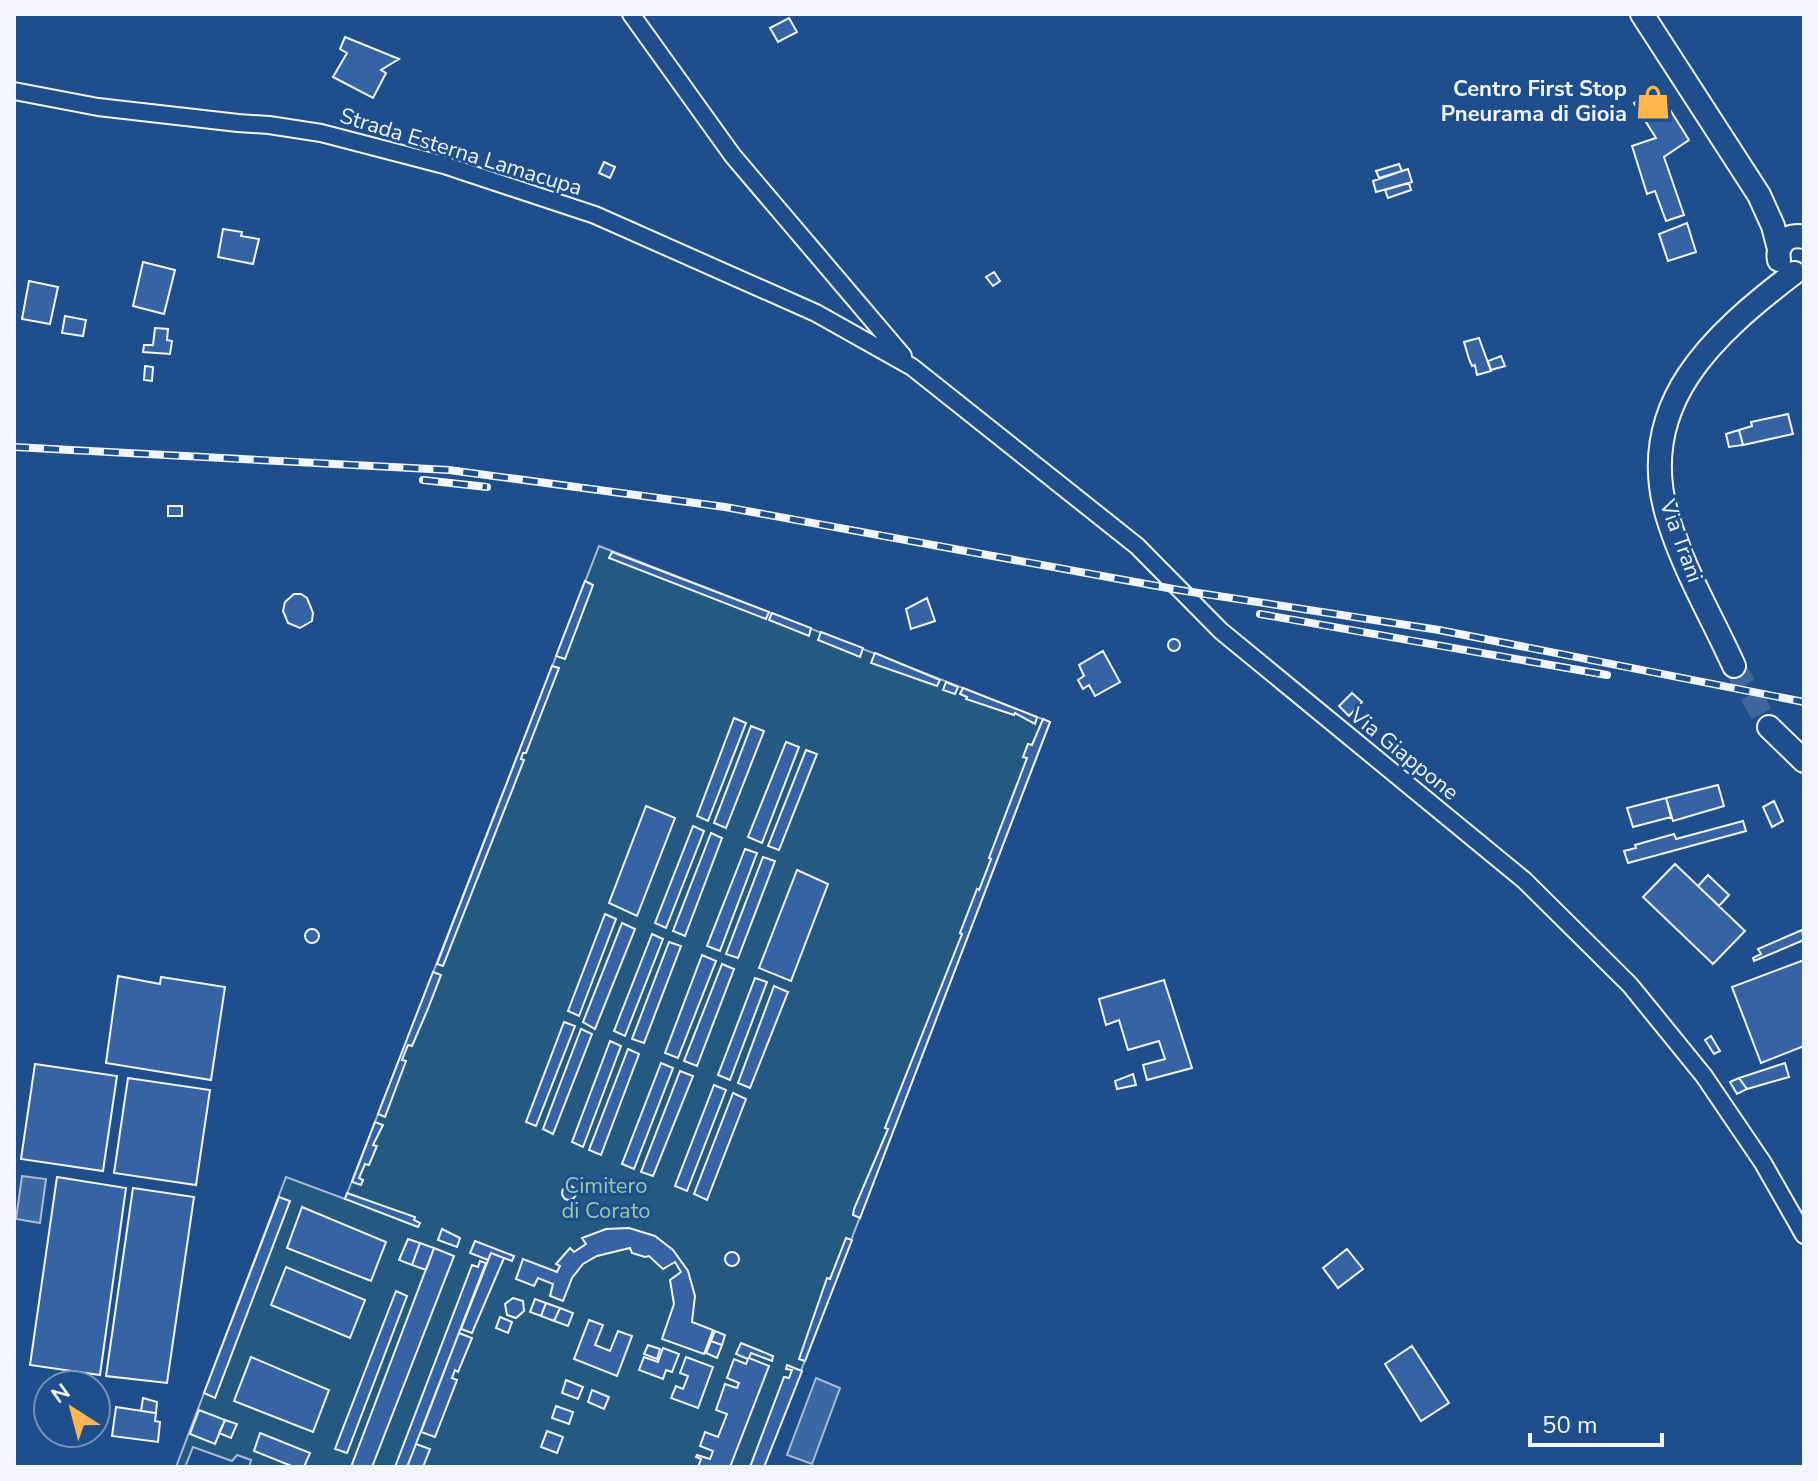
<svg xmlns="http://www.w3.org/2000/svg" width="1818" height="1481" viewBox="0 0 1818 1481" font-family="'Nunito Sans',sans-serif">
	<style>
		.green { fill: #245a82; stroke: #a8bbd7; stroke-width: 2 }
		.water { fill: #3b69a3; stroke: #a8bbd7; stroke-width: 2 }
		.building { fill: #3563a3; stroke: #f2f6ff; stroke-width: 2 }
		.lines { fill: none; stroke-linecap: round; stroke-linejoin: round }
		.secondary-tunnel { stroke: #3f679d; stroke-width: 22; stroke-dasharray: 22 11; stroke-linecap: butt }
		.street-casing { stroke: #f2f6ff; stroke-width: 20 }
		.secondary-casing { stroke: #f2f6ff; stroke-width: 26 }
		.street { stroke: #1f4e8c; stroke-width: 16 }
		.secondary { stroke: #1f4e8c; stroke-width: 22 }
		.rail-casing { stroke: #f2f6ff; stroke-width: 8 }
		.rail { stroke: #1f4e8c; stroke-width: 5; stroke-dasharray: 15; stroke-linecap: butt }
		.labels { text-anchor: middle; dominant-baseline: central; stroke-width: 6; stroke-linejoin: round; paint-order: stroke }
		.poi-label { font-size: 22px; font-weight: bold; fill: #f2f6ff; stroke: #1f4e8c; text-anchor: end }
		.street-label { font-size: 22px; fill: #f2f6ff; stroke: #1f4e8c }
		.park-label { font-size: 22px; fill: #97c8a6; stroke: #1f4e8c }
	</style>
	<rect width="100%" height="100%" fill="#1f4e8c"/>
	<path class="green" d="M599,546l451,176 -286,745h-515l2,-7 -14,-5 -5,6 -39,-14 -8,20h-9l110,-290 59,22z"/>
	<path class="water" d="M22,1176l24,3 -6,44 -24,-4z
		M816,1378l24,10 -28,76 -25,-9z"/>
	<path class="building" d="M789,18l8,14 -19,10 -8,-14z
		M345,37l54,22 -18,11 5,3 -13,25 -40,-21 14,-24 -7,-4z
		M1657,89l32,51 -25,17 20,58 -18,6 -11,-30 -8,3 -15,-48 24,-8 -22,-35z
		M604,162l11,5 -5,11 -11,-5z
		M1399,164l3,7 -23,7 -3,-7z
		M1408,169l4,13 -36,10 -3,-11z
		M1409,183l2,7 -23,8 -3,-8z
		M1687,223l9,29 -28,9 -9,-27z
		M223,229l19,3 -1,4 18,3 -6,25 -35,-7z
		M143,262l32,8 -11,44 -31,-8z
		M994,272l6,9 -7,5 -7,-9z
		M29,281l29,6 -8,37 -28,-5z
		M65,316l21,4 -3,16 -21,-3z
		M155,328l13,1 -1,11 5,1 -2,13 -27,-2 1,-7h9z
		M1479,338l12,33 -14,4 -2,-10 -3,1 -3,-7 -5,-17z
		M1501,356l4,10 -14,4 -3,-9z
		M145,366l8,1 -1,14 -8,-1z
		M1788,414l5,20 -50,11 -4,-15 13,-4 -1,-4z
		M1739,430l4,15 -14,2 -3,-13z
		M168,506h14v10h-14z
		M612,552l157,60 -3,7 -157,-61z
		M585,581l8,4 -28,74 -9,-3z
		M294,594h7l6,4 6,15 -1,8 -12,7 -12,-5 -5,-12 2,-9z
		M927,598l8,23 -24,8 -5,-20z
		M772,613l39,15 -2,8 -40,-16z
		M821,632l42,16 -3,9 -42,-17z
		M1168 645a6 6 0 1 1 12 0a6 6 0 1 1-12 0Z
		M1103,651l17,31 -25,14 -6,-11 -6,4 -5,-9 6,-4 -5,-11z
		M875,653l65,27 -3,6 -66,-23z
		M552,666l7,2 -33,85h-3l-2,6 3,1 -81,206 -6,-2z
		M946,682l12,5 -3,7 -12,-4z
		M963,688l74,29 -2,7 -20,-11 -1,2 -48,-16 1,-2 -7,-3z
		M1352,693l10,9 -13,14 -10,-10z
		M734,718l12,5 -38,98 -11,-5z
		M1043,719l7,3 -190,496 -7,-3 1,-6 34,-80 -3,-1 77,-194 -2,-1 17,-44 2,1 12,-31 -2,-1 38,-100 -4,-1 5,-13 4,1z
		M751,726l13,5 -38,97 -12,-5z
		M786,742l13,5 -37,96 -14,-6z
		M806,750l11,4 -38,96 -11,-4z
		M1718,785l6,21 -51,15 -7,-23z
		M1666,798l5,19 -38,10 -6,-19z
		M1774,801l9,20 -11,6 -9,-20z
		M646,806l29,12 -38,98 -28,-13z
		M1743,821l3,10 -118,32 -4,-12 12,-3 -1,-3 39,-11 2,5z
		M693,826l11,5 -38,97 -11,-5z
		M711,833l11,5 -37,98 -12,-5z
		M745,849l12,4 -37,98 -13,-5z
		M763,857l12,4 -37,97 -12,-4z
		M1675,864l70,67 -32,33 -70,-67z
		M797,870l31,14 -37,97 -32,-13z
		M1708,875l21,20 -10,11 -21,-20z
		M605,914l11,5 -37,97 -11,-5z
		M622,923l13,6 -40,100 -12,-7z
		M305 936a7 7 0 1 1 14 0a7 7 0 1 1-14 0Z
		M1802,930l2,10 -50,21 -1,-3 8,-4 -3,-5z
		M652,934l11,5 -38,97 -11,-5z
		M669,942l12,4 -37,97 -12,-4z
		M702,955l14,6 -38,97 -13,-5z
		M1804,960v86l-43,17 -29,-76z
		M722,964l12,5 -37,97 -13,-5z
		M433,972l8,3 -14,36 -15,35 -4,-1 -6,15 4,1 -21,56 -7,-3z
		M118,976l42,8 1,-7 64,10 -14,93 -105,-17z
		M755,978l12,4 -37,98 -12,-5z
		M1164,980l28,88 -45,12 -4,-15 22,-6 -6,-18 -31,9 -9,-30 -13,5 -7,-26z
		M774,986l14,6 -38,96 -12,-5z
		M564,1022l11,4 -39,100 -10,-4z
		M581,1029l11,5 -39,100 -10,-5z
		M1711,1036l9,15 -6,3 -9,-14z
		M610,1041l11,5 -38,101 -11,-5z
		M628,1049l11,5 -38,101 -12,-5z
		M661,1063l12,5 -39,101 -12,-5z
		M1785,1063l4,14 -42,12 -8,-11z
		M35,1064l82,12 -14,95 -82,-12z
		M680,1071l13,5 -40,100 -12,-4z
		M1133,1074l3,11 -19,4 -2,-8z
		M128,1078l82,12 -14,95 -82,-12z
		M1739,1078l8,11 -10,5 -7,-12z
		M714,1085l12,5 -39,101 -12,-5z
		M733,1093l13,6 -39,101 -13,-6z
		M375,1122l8,3 -10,20 4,1 -8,19 -4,-1 -6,14 4,2 -2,5 -9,-3z
		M57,1177l69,11 -26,187 -70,-10z
		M562 1193a7 7 0 1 1 14 0a7 7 0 1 1-14 0Z
		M133,1188l61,9 -27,186 -61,-7z
		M347,1193l68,24 -1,3 6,3 -2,4 -73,-28z
		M279,1197l11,4 -75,197 -11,-5z
		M302,1207l84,35 -15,39 -84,-33z
		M629,1228l26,8 18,14 15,21 7,25 -3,26 21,8 -9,24 -42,-15 12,-35 -4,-24 11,-8 -6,-10 -12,7 -14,-13 -4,1 -13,-4 -2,-5 -33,8 -14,8 -11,14 -9,23 -13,-5 3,-12 -15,-6 -4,8 -18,-7 7,-20 34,13 3,-6 -4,-2 14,-16 4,4 12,-8 -4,-6 24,-9z
		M442,1229l18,9 -3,9 -19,-7z
		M846,1238l6,2 -47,121 -6,-2 28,-81 3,1z
		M408,1239l12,4 -8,22 -13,-5z
		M475,1241l39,15 -2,5 -21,-8 -3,7 -18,-7z
		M420,1243l14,5 -8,22 -14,-5z
		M434,1248l20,8 -82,211h-21z
		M1347,1249l16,20 -25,19 -15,-20z
		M725 1259a7 7 0 1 1 14 0a7 7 0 1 1-14 0Z
		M491,1253l13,5 -32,75 -11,-4z
		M480,1261l6,2 -79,204h-12l77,-202 6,2z
		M286,1267l79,33 -15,38 -79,-33z
		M396,1291l11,5 -60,157 -12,-4z
		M513,1298l10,3 1,10 -8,7 -9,-3 -2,-11z
		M535,1299l11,4 -5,13 -11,-4z
		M546,1303l14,5 -6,13 -13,-5z
		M560,1308l13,5 -5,13 -14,-5z
		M500,1317l12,5 -4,11 -12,-5z
		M589,1320l14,5 -8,20 15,6 8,-20 14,5 -15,40 -43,-17z
		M715,1331l10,4 -3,10 -11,-4z
		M459,1333l13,5 -14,34 -3,-2 -3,8 5,2 -22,57 -14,-5z
		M711,1341l11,4 -5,13 -11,-5z
		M741,1343l32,13 -1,5 -21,-8 -2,5 20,8 -39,101h-32l3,-8 -5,-2 1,-2 13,4 3,-8 -13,-5 5,-14 13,5 9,-23 -11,-4 9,-26 12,4 2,-5 -12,-5 7,-19 12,5 2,-5 -12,-5z
		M648,1345l12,4 -3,10 -13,-5z
		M1412,1346l37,57 -28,18 -36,-57z
		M663,1348l16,6 -7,18 -6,-2 -3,9 -24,-9 5,-13 14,5z
		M251,1357l78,33 -16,42 -79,-31z
		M686,1357l27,10 -15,41 -27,-10 5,-12 7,3 5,-13 -8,-3z
		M787,1365l15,6 -38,96h-14l34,-90 5,1 3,-8 -6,-1z
		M566,1380l17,7 -5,12 -16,-6z
		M592,1390l17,7 -5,12 -16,-7z
		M143,1398l14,4 -1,11 -15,-2z
		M556,1406l17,6 -4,12 -17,-6z
		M116,1407l40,6 -1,8 5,1 -2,20 -46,-6z
		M199,1410l26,10 -10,24 -25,-10z
		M225,1420l12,4 -6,14 -12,-5z
		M547,1431l16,6 -6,16 -16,-6z
		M260,1433l50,20 -6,14h-10l-40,-16z
		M416,1444l14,5 -7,18h-16z"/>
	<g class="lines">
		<path class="secondary-tunnel" d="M1734,666l35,61"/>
		<g class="street-casing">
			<path id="street" d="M631,14l102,142 170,200
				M14,91l84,16 140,16 31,2 52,8 123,32 151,50 221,98 96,54 225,179 84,85 303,249 106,105 74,91 59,87 41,72"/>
		</g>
		<g class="secondary-casing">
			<path id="secondary" d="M1642,14l117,181 14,31 6,23
				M1779,260c-3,-16 9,-27 25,-23
				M1734,666c-22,-49 -52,-99 -67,-151 -32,-111 47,-181 127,-242
				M1769,727l35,34"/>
		</g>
		<use href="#street" class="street"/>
		<use href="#secondary" class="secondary"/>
		<g class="rail-casing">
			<path id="rail" d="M14,447l435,23 276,37 454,83 260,40 365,72
				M423,480l64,7
				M1260,614l347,61"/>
		</g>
		<use href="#rail" class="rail"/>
	</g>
	<defs>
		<g id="shop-bare" transform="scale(2.76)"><path d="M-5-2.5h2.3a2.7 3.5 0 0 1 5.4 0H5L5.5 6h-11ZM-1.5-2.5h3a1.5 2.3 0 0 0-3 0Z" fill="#ffb74d" stroke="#1f4e8c" stroke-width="2.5" paint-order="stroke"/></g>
	</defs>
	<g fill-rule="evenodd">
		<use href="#shop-bare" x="1653" y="102"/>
	</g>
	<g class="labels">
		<g class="poi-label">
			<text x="1627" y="89">Centro First Stop<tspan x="1627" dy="25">Pneurama di Gioia</tspan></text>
		</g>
		<g class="street-label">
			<text transform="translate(461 152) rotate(17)">Strada Esterna Lamacupa</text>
			<text transform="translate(1681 541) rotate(70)">Via Trani</text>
			<text transform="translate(1404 754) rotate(39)">Via Giappone</text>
		</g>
		<g class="park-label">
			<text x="606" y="1186">Cimitero<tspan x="606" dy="25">di Corato</tspan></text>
		</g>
	</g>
	<rect width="1818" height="1481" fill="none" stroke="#f2f6ff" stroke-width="32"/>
	<g transform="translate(72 1409) rotate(324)"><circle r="38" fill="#1f4e8c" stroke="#7391ba" stroke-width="2"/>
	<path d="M0-6L14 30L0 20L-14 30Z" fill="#ffb74d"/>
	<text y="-12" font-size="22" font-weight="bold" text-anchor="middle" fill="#f2f6ff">N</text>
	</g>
	<path d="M1530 1433v12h132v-12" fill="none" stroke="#f2f6ff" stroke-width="4"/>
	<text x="1542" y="1433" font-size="24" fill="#f2f6ff" stroke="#1f4e8c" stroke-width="6" paint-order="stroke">50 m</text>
</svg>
